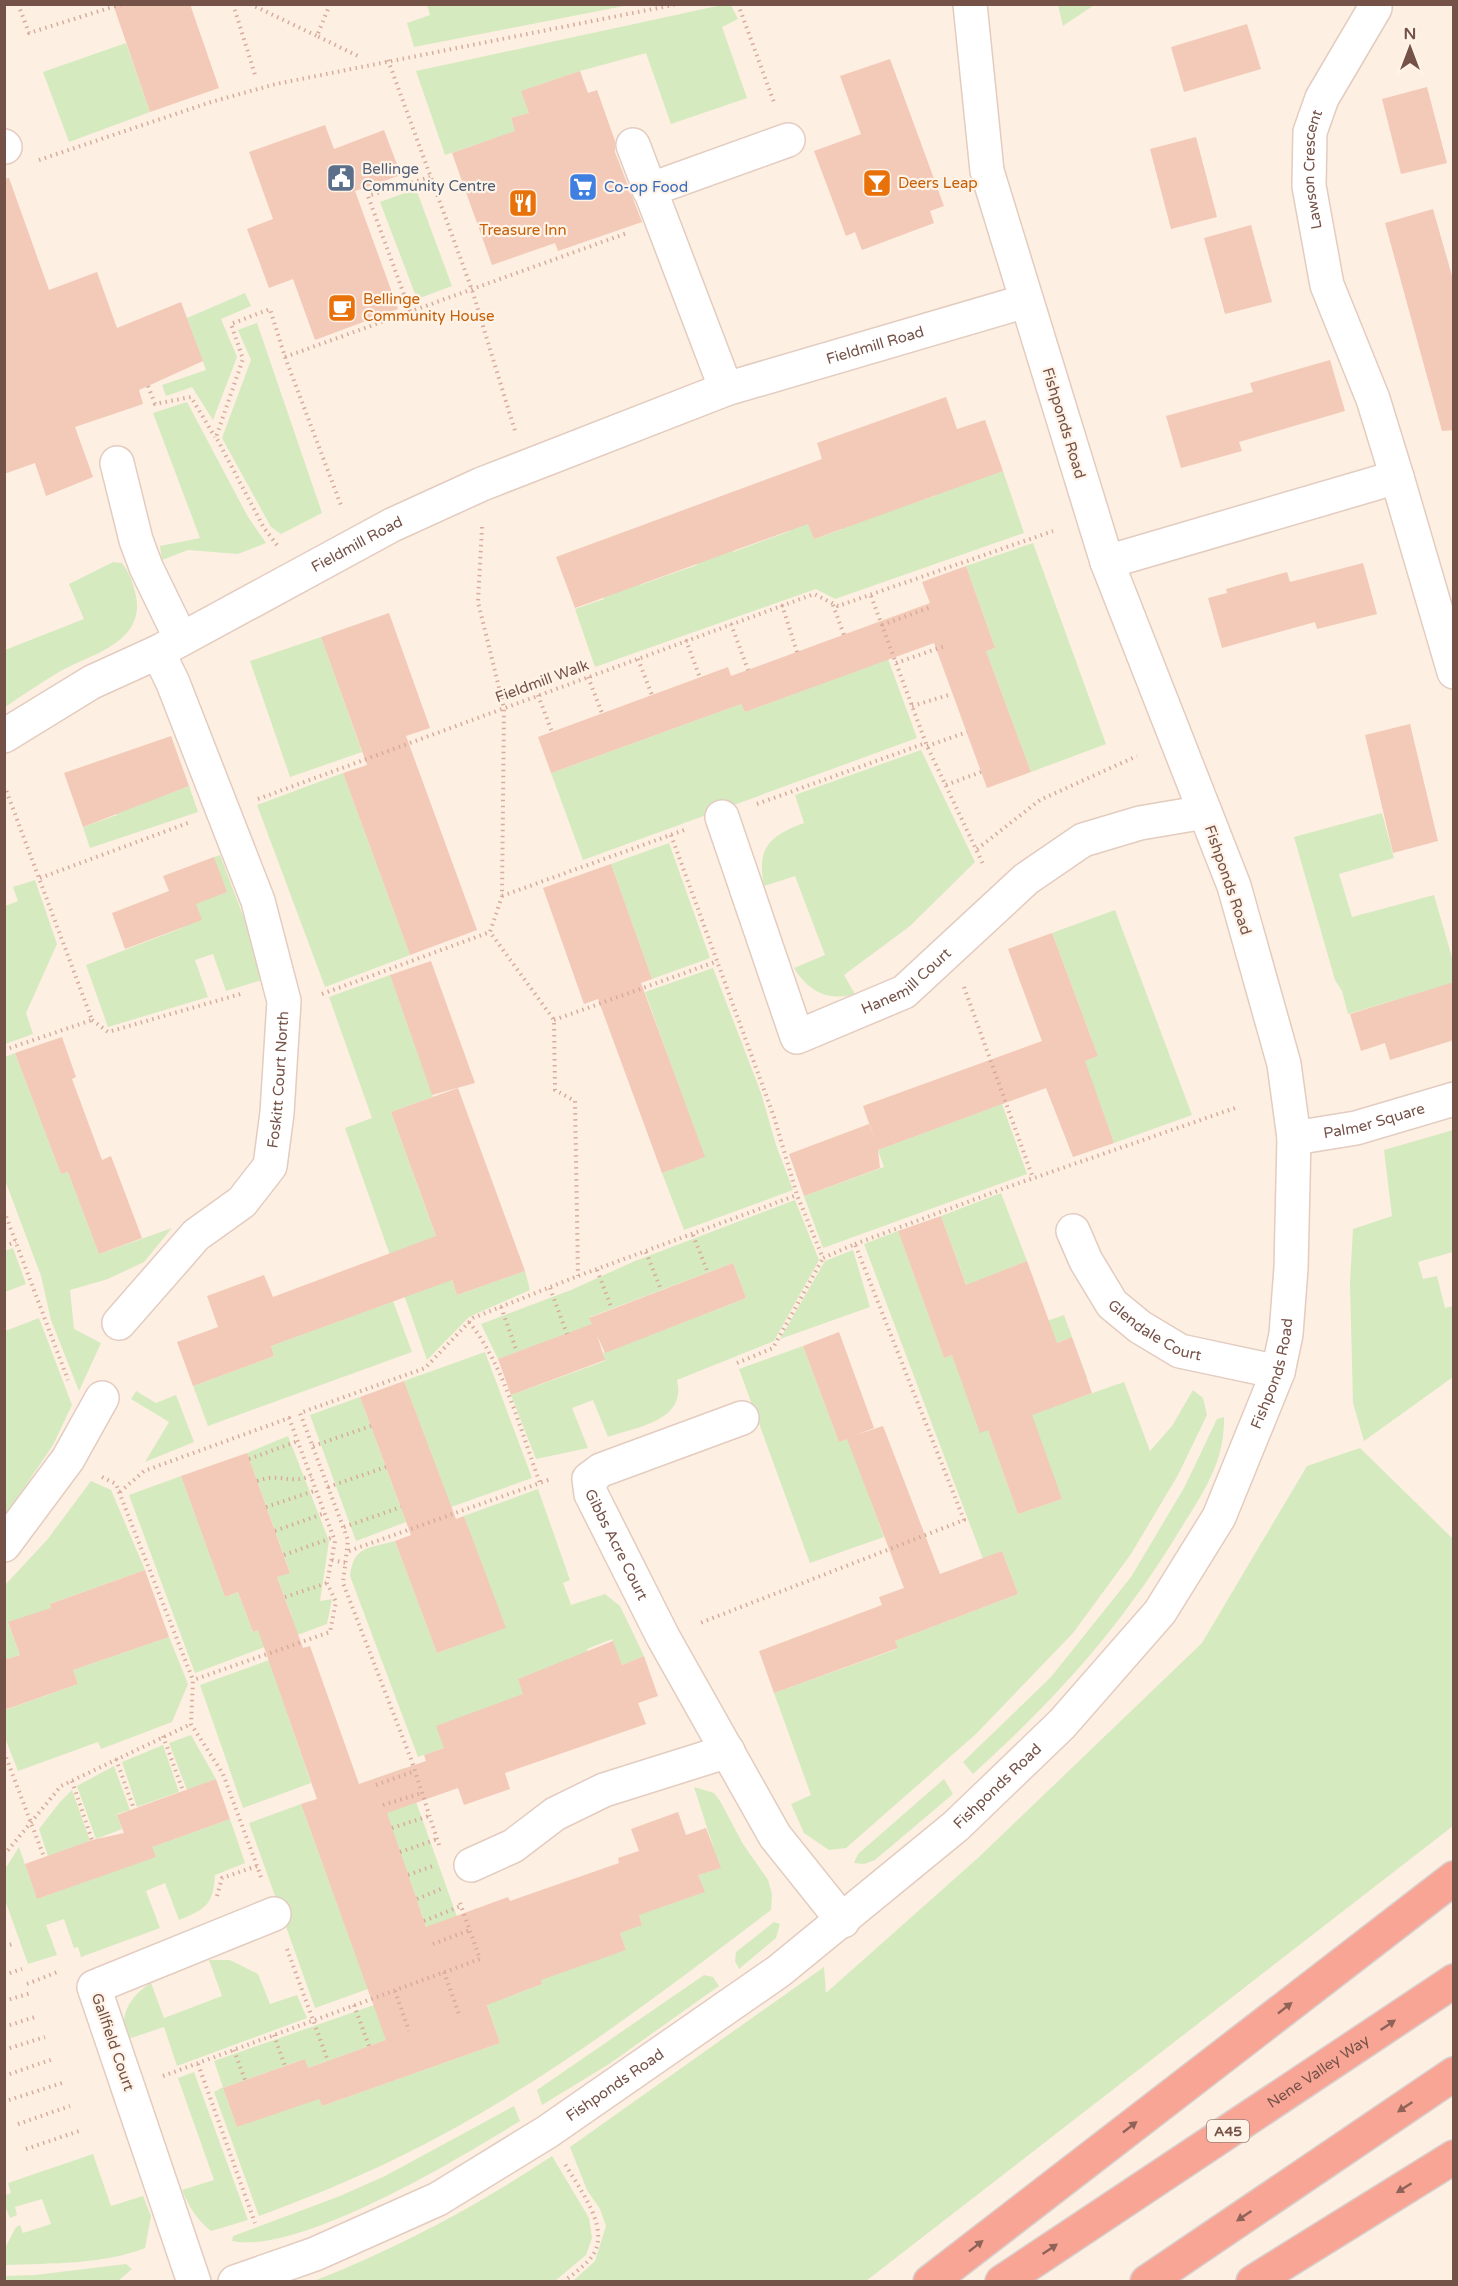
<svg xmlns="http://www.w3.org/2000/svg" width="1458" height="2286" viewBox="0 0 1458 2286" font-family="'Varela Round',sans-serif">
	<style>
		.green { fill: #d6eac0; fill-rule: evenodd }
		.building { fill: #f3c9b8 }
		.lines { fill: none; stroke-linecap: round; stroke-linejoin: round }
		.minor-casing { stroke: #e3ccc0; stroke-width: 36 }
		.highway-casing { stroke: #d8cfcc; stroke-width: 36 }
		.path { stroke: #d8ac9c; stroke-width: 4; stroke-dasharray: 1.5 4.5; stroke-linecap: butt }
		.minor { stroke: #fff; stroke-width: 33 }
		.highway { stroke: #f9a596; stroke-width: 33 }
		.oneway { fill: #8f6358 }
		.labels { text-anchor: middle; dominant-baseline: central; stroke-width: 4.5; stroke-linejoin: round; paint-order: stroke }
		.shield { fill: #fff3e8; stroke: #9e8278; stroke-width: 1.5 }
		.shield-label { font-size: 14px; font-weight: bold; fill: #755248 }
		.service-label { font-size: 15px; fill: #4e5e75; stroke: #fff3e8; text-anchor: start }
		.street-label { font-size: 15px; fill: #755248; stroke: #fff3e8 }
		.food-label { font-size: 15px; fill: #c56008; stroke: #fff3e8; text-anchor: start }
		.shop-label { font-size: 15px; fill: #366cbe; stroke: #fff3e8; text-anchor: start }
	</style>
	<rect width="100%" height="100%" fill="#fdefe1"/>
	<path class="green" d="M427,5v-1l202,1 -215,42 -7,-24 23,-8z
		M722,5h9l7,14 -16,8 25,71 -76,26 -25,-71 -66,18 -58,20 7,22 -18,6 12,33 -31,11 -8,-21 -39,13 -29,-84z
		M1058,5v-1l36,1 -31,21z
		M126,43l24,69 -81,30 -26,-70z
		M416,189l36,97 -35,13 -37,-97z
		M245,293l6,13 -30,13 16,38 -24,63 -21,-33 -26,9 -4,-11 44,-15 -19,-52z
		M257,323l65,190 -41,21 -10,-7 -49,-89 29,-78 -13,-30z
		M187,402l61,115 18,26 -28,11 -50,-4 -26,10 -2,-14 40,-8 -47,-125z
		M1003,471l21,62 -189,66 -19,-10 -221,78 -20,-58 29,-10 -6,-18 35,-13 7,17 57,-20 -6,-18 35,-13 7,18 57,-21 12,-24 12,32 29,-10 -6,-18 76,-8 22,-7 -5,-18 48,1z
		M1033,543l73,201 -75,28 -45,-121 9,-3 -29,-82z
		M113,562l9,1c8,11 11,20 14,33 9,47 -45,58 -77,76 -19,11 -36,23 -54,35v-57l79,-31 -15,-35z
		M321,637l41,115 -72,25 -40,-116z
		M888,659l29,79 -334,122 -32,-87 190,-69 4,8z
		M921,750l54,112 -65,64 -66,49 11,19c-27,8 -47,-3 -61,-26l31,-13 -30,-79 -31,10c-8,-39 7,-51 40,-63l-9,-28z
		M343,773l67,182 -85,32 -68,-182z
		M189,786l9,26 -108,36 -7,-21 34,-12 -6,-17 49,-1z
		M1382,813l12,45 -55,16 13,43 82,-22 19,66v41l-20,-13 -85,25 -6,-23 -7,-11 -41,-143z
		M669,843l41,115 -58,21 -41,-115z
		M220,855l37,97 5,28 -36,11 -13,-37 -18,6 13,37 -100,30 -22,-62 96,-37 32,-71z
		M35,880l22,64 -31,69 7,21 -28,10v-138l13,-5 -5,-14z
		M1115,910l77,205 -78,28 -30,-82 14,-5 -46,-123z
		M713,968l48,125 15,52 17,45 -109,40 -22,-57 42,-16 -59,-165z
		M390,975l43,122 -42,15 66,183 68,-24 5,19 -61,27 -42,43 -82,-232 27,-10 -43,-121z
		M15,1053l46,121 7,-2 31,82 73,-26 -28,34 -36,17 -38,11 4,39 27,14 -22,48 -28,-71 -10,-44 -36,-96v-123z
		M1002,1104l25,70 -204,74 -19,-52 80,-29 -6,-17z
		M1453,1130v122l-35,10 5,17 14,-3 8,32 8,-2v71l-89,64 -11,-38 -3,-120 3,-54 39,-13 -8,-66z
		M1001,1193l26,68 -30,12 22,58 45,-16 8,22 -29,11 6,16 29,-10 9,23 -29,11 6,15 60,-21 26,69 22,-25 21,-36 10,8 4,17 -29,60 -47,79 -58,79 -97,101 -130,114 -17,2 -25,-17 -13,-29 20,-9 -37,-102 123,-44 -2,-8 123,-47 -16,-43 -19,8 -119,-315 34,-13 46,127 8,-3 36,75 30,84 44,-15 -75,-157 -46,-126z
		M795,1200l24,60 -45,81 -97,39c10,41 -40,47 -69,57l-15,-37 -21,8 16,40 -52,11 -25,-64 94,-34 -2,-8 143,-55 -13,-35 -143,54 2,8 -94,34 -17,-35 90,-34 64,-29z
		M13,1248l13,36 -21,8v-41z
		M853,1250l17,57 -90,32 45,-78z
		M393,1301l19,51 -204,74 -15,-40 81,-30 -3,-10z
		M39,1318l33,87 -19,40 -48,71v-185z
		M803,1346l36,96 9,-4 36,99 -74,26 -71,-194z
		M485,1352l47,126 -81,29 -47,-126z
		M136,1391l20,12 20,-8 18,47 -49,20 24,-40 -38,-23z
		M360,1397l46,125 -50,19 -46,-126z
		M1224,1417c1,46 -22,77 -46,116 -58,95 -122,166 -205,241l-10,-12 88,-85 80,-100 53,-89 33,-69z
		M288,1436l41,105 -9,60 12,-2 -5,25 -132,49 -66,-178 52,-19 44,121 13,-5 15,40 39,-15 -15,-40 13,-5 -43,-119z
		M1360,1448l93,91v287l-587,455h-293l22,-20 11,-35 -6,-17 -13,-19 -17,-43 254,-180 2,26 153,-136 223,-214 105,-177z
		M91,1481l20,9 34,80 -95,34 13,36 -55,-17 12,32 -15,5v-75l42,-45z
		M538,1489l32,91 -7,3 8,22 34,-11 15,12 24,50 -22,9 -10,-26 -25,10 9,28 -31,-16 -47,18 8,21 -82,48 -26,9 -68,-181c4,-31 18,-27 45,-35l42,112 68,-25 -41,-112z
		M169,1637l19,47 -16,38 -71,27 -3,-7 -80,29 -13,-33v-28l73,-26 -5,-14z
		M269,1660l42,123 -68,25 -43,-123z
		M191,1735l25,44 -29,11 -18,-47z
		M163,1745l16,47 -42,15 -15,-45z
		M114,1766l16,44 -13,4 5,15 -26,10 -19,-53z
		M404,1768l66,185 -31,10 -65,-184z
		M944,1779l9,15 -78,66 -11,4 -10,-1 4,-9z
		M694,1787l20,6 6,8 23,43 25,36 4,14 -1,16c-117,89 -237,181 -370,246 -46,23 -94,42 -142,60l-45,-124 9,-5 -9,-26 280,-98 -20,-54 8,-2 32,88 28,-11 -8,-22 92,-12 -6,-17 22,-9 -10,-26 27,10 45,-16 -6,-17 22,-7zM487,2004l13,39 -178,63 -3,-8 -82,29 -14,-39 82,-29 3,9z
		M72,1790l18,51 -42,15 -9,-27 21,-27z
		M301,1804l67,185 -53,19 -66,-185z
		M230,1819l15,44 -30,12c-2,30 -9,34 -36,45l-14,-37 -19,8 14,37 -79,29 -3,-10 -4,1 -10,-29 -18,6 11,30 -29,9 -23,-64v-31l14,-22 18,52 98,-35 -3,-10z
		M774,1922l6,2 -4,14 -37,31 -4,-8 1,-9z
		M209,1960h21l28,14 12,30 27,-9 10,23 -130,48 -13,-39 -36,12c-11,-23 3,-44 23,-56l13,35 58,-22z
		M704,1975l9,2 6,9 -110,78 -67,41 -5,-15z
		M194,2072l54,148 -37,11c-15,-12 -21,-23 -29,-41l32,-10 -36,-102z
		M514,2106l6,15c-60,37 -221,134 -288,120l1,-5 107,-40 45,-20z
		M93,2154l18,52 32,-10 8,20 -6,32c-43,17 -94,15 -140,17v-17l11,-21 4,-2 3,8 28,-9 -9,-25 -27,8 2,8 -7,3 -5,-12v-11l6,-2 -3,-10z
		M552,2156l37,62 3,20 -6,17 -31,26h-241c84,-33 163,-75 238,-125z
		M126,2264l6,5 -14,12h-113v-5l30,-1z"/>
	<path class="building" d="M113,4h77l29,84 -69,24z
		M1247,24l14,45 -77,23 -13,-45z
		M890,59l54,147 -14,5 4,12 -72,27 -7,-18 -9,4 -32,-85 47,-17 -21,-58z
		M580,71l8,22 9,-3 18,51v11l27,70 -84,29 -3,-8 -63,22 -40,-112 63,-22 -4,-13 18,-5 -8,-22z
		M1427,87l20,76 -46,11 -19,-75z
		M325,125l9,24 50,-19 17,45 -46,16 43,118 -83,31 -22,-61 -24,9 -22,-59 26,-10 -24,-67z
		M1196,137l21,80 -46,12 -21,-80z
		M9,178l40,112 48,-18 20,56 64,-26 22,59 -64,29 4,14 -68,23 18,50 -47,19 -11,-33 -31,11v-295z
		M1433,209l21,74v147l-12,1 -57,-208z
		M1251,225l21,77 -47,12 -21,-76z
		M1330,360l15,51 -106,31 3,9 -61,17 -15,-52 87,-24 -3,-9z
		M946,397l11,32 28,-9 18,51 -189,68 -6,-15 -233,84 -19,-51 266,-98 -5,-16z
		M1363,563l14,51 -60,15 -2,-7 -93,26 -14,-50 19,-5 -1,-4 61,-17 3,10z
		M966,566l29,82 -9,3 45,121 -44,16 -53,-145 -189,69 -4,-8 -190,69 -13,-36 190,-70 3,9 199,-73 -8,-21z
		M389,613l41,115 -24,8 71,194 -67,25 -67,-182 24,-8 -46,-128z
		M1410,724l28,117 -45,12 -28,-118z
		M171,736l18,50 -106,41 -19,-54z
		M214,857l13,35 -31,12 6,16 -77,29 -13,-36 57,-22 -6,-15z
		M611,864l41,115 -11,4 64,174 -43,16 -64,-174 -14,5 -41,-116z
		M1052,933l46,123 -13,5 29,82 -41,14 -27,-69 -168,62 2,18 -76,28 -15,-42 80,-30 8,22 -14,-40 179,-65 -34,-92z
		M431,961l44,122 -43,12 -42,-120z
		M1454,982v58l-64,20 -5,-17 -24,8 -11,-37z
		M62,1037l14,40 -4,2 30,81 9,-4 31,82 -43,16 -31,-82 -7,2 -46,-121z
		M458,1088l67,183 -68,24 -5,-15 -181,66 3,10 -81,30 -16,-44 41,-15 -11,-31 57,-21 9,22 163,-61 -45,-124z
		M941,1216l25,69 61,-24 30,82 15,-6 20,56 -60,22 30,84 -44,15 -30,-84 -8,3 -28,-78 -8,3 -46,-127z
		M733,1263l13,35 -141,55 -8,-18 8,25 -94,35 -13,-36 94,-35 -3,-6z
		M839,1332l35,96 -18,7 27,-9 57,148 62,-23 16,43 -123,47 3,7 -124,45 -15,-42 123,-46 -3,-8 25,-9 -57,-149 -8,3 -36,-96z
		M404,1381l52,138 8,-3 42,112 -69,25 -42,-112 16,-6 -51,-138z
		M247,1453l43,120 -13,4 26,71 7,-2 49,138 67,-23 -2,-6 20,-7 -8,-22 87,-32 -5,-15 95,-38 9,24 22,-9 14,40 -20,7 8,21 -141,49 5,16 -46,16 -6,-17 -71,25 39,114 82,-30 2,4 109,-38 -1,-5 21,-7 -8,-22 47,-17 8,23 20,-7 15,40 -23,7 7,17 -66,23 3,10 -22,8 6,17 -85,30 1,4 -55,21 13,38 -178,63 -3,-7 -82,28 -14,-39 82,-29 3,9 78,-28 -85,-236 16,-5 -59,-169 -5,2 -15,-40 -13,5 -44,-121z
		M145,1570l24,67 -96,33 5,14 -74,26v-50l16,-5 -12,-33 43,-14 -1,-4z
		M216,1779l14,40 -78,28 4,10 -119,42 -12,-35 67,-24 32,-7 -7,-18z"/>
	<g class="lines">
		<g class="minor-casing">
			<g id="minor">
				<path d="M633,145l93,244"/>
				<path d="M4,146l1,1"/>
				<path d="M649,190l139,-50"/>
				<path d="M117,463l19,77 10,27 35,72"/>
				<path d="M1397,477l57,195"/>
				<path id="s1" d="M1107,562l290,-85 -24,-78 -46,-114 -18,-99 1,-54 12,-34 53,-90"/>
				<path id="s2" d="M4,736l88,-54 66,-30 234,-127 90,-41 244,-95 300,-88"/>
				<path id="s3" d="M722,817l75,220 107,-45 122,-113 57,-39 57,-17 65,-11"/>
				<path id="s4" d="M1294,1138l62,-10 98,-29"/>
				<path id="s5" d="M1073,1231l13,30 26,43 28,23 40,24 98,21"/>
				<path id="s6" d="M119,1323l77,-88 46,-33 28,-36 7,-53 7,-112 -26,-100 -85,-218 -15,-31"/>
				<path id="s7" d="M742,1418l-141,52 -12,9 2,15 72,143 112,199 68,85"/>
				<path d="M4,1545l64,-86 34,-61"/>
				<path d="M471,1865l42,-19 42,-32 49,-24 124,-39"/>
				<path d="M194,2282l-100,-295 180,-73"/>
				<path id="s8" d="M235,2282l80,-28 123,-55 109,-67 232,-161 177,-145 106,-102 98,-112 59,-95 59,-145 8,-38 5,-66 3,-130 -10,-74 -50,-178 -127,-324 -120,-391 -17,-167"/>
			</g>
		</g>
		<g class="highway-casing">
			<g id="highway">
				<path d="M930,2282l524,-404"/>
				<path id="s9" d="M1002,2282l452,-301"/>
				<path d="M1147,2282l307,-208"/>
				<path d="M1253,2282l201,-125"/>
			</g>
		</g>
		<path class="path" d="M18,4l11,29 93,-29
			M233,4l23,74
			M250,4l67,32
			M330,4l-13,32 43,21
			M738,4l37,101
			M388,60l84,230 43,141
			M39,160l172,-58 65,-18 402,-80
			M410,311l-42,-115 62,-19
			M285,357l57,151
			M148,386l7,18 36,-7 24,40
			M482,527l-4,75 26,106 -2,188 -12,36 64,88 1,70 20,11 3,175
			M277,545l-13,-17 -48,-91 27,-78 -12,-35 39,-15 15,48 342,-124
			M871,596l56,150 57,120
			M782,605l15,47
			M833,605l11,30
			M731,624l17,46
			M882,625l49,-18
			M686,640l14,38
			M638,659l14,36
			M896,663l49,-17
			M588,677l14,36
			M538,695l14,37
			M912,706l40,-12
			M927,746l40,-14
			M946,785l35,-13
			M258,799l556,-205 24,12 215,-75
			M757,804l169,-61
			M671,835l103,282 23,78 26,63 32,-14 109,276 -264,103
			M977,849l63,-49 97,-44
			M40,878l148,-55
			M502,896l185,-67
			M964,987l69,191
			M322,994l168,-62
			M92,1020l16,12 136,-39
			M554,1020l164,-59
			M4,1050l88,-30 -86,-230
			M4,1211l64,169
			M693,1235l15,38
			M855,1244l150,-56 230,-80
			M4,1246l12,-4
			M646,1252l15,38
			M597,1270l15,39
			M550,1288l17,46
			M501,1307l16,45
			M469,1322c35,43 52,110 71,161
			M737,1363l36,-15 50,-90
			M313,1446l58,-20
			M249,1459l49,-18
			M102,1477l14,7 3,8 74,188 -2,44 32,50 38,103
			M257,1481c25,-9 30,4 54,-5
			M328,1487l58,-20
			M120,1492l24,-21 145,-53 46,123 -8,42 9,19 -6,30 -137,48
			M266,1507l51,-17
			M344,1527l57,-20
			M275,1531l50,-18
			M349,1551l202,-72
			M284,1555l50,-18
			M332,1560l14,3
			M285,1597l42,-14
			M163,1736l20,55
			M4,1752l40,105
			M116,1759l18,50
			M72,1781l20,59
			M376,1785l39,-14
			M383,1805l39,-12
			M392,1828l37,-12
			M439,1845l-28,-86 -68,-176 5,-43 -48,-127 125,-45 48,-50 105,-42 219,-81
			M400,1852l37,-13
			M4,1855l57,-69 130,-62
			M408,1875l25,-9
			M217,1896l5,-18 35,-12
			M417,1899l24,-10
			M424,1921l37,-15
			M433,1944l37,-14
			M4,1946l9,-2
			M287,1949l41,112
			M444,1972l15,42
			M4,1975l18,-6
			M27,1984l30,-12
			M395,1991l14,40
			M4,2001l27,-8
			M354,2005l15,41
			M4,2027l34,-11
			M274,2035l11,31
			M4,2050l41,-13
			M234,2050l11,30
			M198,2064l57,159
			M4,2076l49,-17
			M163,2076l317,-117 -20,-56
			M9,2100l53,-17
			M18,2124l52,-18
			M26,2149l53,-18
			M563,2282c9,-7 19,-14 26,-22 26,-28 -10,-71 -24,-96"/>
		<use href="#minor" class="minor"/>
		<use href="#highway" class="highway"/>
	</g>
	<defs><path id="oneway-solid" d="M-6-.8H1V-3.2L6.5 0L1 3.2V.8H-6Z" transform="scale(1.5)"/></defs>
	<g class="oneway">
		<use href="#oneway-solid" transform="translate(1285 2008) rotate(-38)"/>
		<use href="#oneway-solid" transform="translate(1388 2025) rotate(-34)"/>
		<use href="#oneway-solid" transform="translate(1405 2107) rotate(146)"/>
		<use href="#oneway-solid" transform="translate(1130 2127) rotate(-38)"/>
		<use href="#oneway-solid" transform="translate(1404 2188) rotate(148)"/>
		<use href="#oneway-solid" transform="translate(1244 2216) rotate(146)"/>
		<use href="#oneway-solid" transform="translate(976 2246) rotate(-38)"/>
		<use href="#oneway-solid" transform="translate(1050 2249) rotate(-34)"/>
	</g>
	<defs>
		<g id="civic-square" transform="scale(1.5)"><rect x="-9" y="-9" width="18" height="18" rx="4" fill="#5c6f8a" stroke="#fff3e8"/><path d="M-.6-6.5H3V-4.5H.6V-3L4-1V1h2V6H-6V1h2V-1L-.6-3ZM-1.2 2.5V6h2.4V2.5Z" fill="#fff"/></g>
		<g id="bar-square" transform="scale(1.5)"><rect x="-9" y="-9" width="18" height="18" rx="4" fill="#e8710a" stroke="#fff3e8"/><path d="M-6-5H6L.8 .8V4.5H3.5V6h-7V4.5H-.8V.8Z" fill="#fff"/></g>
		<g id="supermarket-square" transform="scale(1.5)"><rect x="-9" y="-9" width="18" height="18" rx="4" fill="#3f7fe0" stroke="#fff3e8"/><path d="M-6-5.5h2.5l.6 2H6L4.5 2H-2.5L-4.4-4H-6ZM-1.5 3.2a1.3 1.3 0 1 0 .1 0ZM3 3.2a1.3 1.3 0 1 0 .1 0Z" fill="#fff"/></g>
		<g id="restaurant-square" transform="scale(1.5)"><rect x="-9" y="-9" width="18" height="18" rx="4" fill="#e8710a" stroke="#fff3e8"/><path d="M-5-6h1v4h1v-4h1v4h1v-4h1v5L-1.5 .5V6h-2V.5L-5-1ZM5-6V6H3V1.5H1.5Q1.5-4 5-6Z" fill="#fff"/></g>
		<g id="cafe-square" transform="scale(1.5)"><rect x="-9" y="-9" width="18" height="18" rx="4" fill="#e8710a" stroke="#fff3e8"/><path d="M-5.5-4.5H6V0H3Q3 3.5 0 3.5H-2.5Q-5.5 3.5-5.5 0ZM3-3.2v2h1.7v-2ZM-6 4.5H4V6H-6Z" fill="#fff"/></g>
	</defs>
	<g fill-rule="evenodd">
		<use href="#civic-square" x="341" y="178"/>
		<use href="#bar-square" x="877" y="183"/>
		<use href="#supermarket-square" x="583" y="187"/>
		<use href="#restaurant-square" x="523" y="203"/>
		<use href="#cafe-square" x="342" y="308"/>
	</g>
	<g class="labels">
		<rect class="shield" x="1207" y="2120" width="42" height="22" rx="4.5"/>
		<g class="shield-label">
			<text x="1228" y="2131">A45</text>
		</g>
		<g class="service-label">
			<text x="362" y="169">Bellinge<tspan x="362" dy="17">Community Centre</tspan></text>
		</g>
		<g class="street-label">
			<text stroke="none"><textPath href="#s1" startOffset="624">Lawson Crescent</textPath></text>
			<text stroke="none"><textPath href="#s2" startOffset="958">Fieldmill Road</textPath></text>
			<text transform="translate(1064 423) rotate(73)">Fishponds Road</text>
			<text stroke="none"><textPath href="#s2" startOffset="402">Fieldmill Road</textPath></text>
			<text transform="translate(542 681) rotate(-20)">Fieldmill Walk</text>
			<text transform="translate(1228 880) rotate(71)">Fishponds Road</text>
			<text stroke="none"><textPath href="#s3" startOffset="356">Hanemill Court</textPath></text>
			<text stroke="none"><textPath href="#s6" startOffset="306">Foskitt Court North</textPath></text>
			<text stroke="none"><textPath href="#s4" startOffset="82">Palmer Square</textPath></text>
			<text stroke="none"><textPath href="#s5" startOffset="134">Glendale Court</textPath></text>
			<text stroke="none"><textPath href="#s8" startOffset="1420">Fishponds Road</textPath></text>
			<text stroke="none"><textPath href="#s7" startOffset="237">Gibbs Acre Court</textPath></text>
			<text stroke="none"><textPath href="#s8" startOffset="916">Fishponds Road</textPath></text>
			<text transform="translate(113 2042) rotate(71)">Gallfield Court</text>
			<text stroke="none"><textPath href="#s9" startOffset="380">Nene Valley Way</textPath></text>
			<text stroke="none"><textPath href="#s8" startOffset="430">Fishponds Road</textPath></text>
		</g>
		<g class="food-label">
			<text x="898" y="183">Deers Leap</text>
			<text x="523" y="230" text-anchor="middle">Treasure Inn</text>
			<text x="363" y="299">Bellinge<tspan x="363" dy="17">Community House</tspan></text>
		</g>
		<g class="shop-label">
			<text x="604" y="187">Co-op Food</text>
		</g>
	</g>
	<rect width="1458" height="2286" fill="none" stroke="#755248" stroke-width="12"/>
	<g transform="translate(1410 48)" stroke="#fff3e8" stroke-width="4.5" paint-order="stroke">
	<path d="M0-4.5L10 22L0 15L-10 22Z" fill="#755248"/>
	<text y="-9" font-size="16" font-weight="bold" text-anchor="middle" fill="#755248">N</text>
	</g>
</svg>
